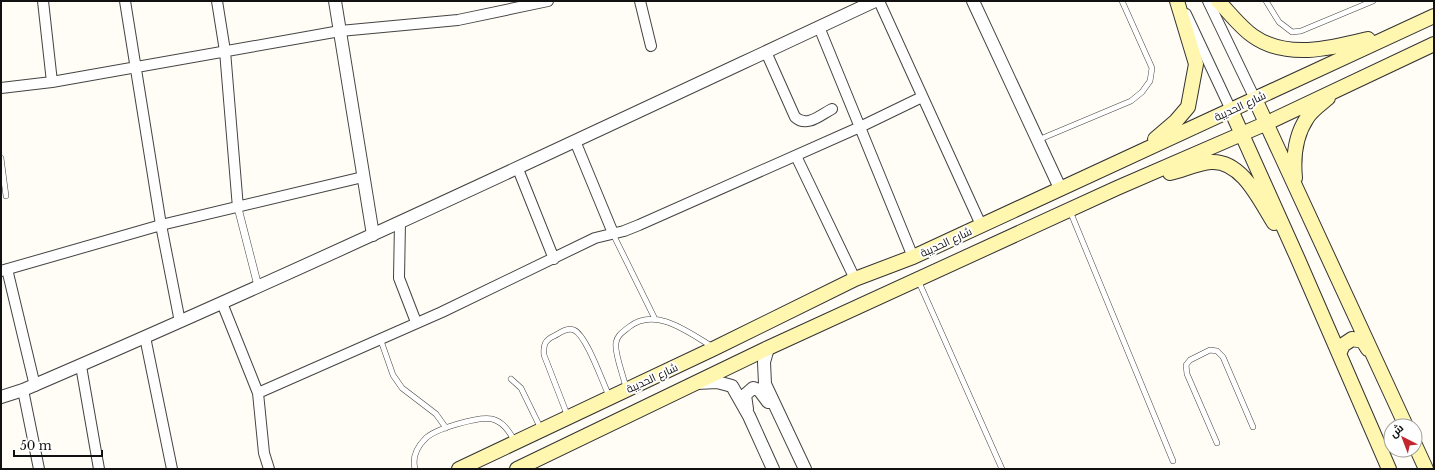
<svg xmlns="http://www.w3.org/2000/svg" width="1435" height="470" viewBox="0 0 1435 470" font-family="'Libre Baskerville',Cairo,serif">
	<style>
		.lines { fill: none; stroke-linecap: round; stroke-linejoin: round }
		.service-casing { stroke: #444; stroke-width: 6 }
		.pedestrian-casing { stroke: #444; stroke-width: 8 }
		.minor-casing { stroke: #444; stroke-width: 12 }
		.tertiary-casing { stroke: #444; stroke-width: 14 }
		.secondary-casing { stroke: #333; stroke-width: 16 }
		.service { stroke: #fff; stroke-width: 5 }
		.pedestrian { stroke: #fff; stroke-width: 7 }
		.minor { stroke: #fff; stroke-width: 10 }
		.tertiary { stroke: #fff; stroke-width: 12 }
		.secondary { stroke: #fff6b0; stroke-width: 14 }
		.labels { text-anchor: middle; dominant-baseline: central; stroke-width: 4; stroke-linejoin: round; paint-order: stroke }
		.street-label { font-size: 11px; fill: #111; stroke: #fff }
	</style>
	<rect width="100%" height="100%" fill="#fffdf5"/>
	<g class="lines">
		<g class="service-casing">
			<path id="service" d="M1266,1l13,21 13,10 9,-1 72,-30
				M1038,140l93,-39 11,-9 8,-11 2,-13 -30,-67
				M1,158l5,38
				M1070,211l103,250
				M613,234l42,85
				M918,280l84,189
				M380,338l13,37 9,13 34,26 10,14
				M511,379l10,9 20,41
				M626,388c-2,-11 -12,-35 -10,-45 1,-8 7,-11 13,-16 27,-21 60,6 84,20
				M568,417l-24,-62c-1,-10 1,-15 10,-19 6,-3 13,-9 20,-6 13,6 29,54 36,68
				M1217,443l-30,-69 -1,-9 4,-5 20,-10 7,1 6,6 30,70
				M415,469c-3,-12 2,-22 10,-30 9,-10 54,-23 67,-20 12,3 17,13 23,22"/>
		</g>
		<g class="pedestrian-casing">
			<path id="pedestrian" d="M238,208l20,78"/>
		</g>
		<g class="minor-casing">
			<path id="minor" d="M43,1l9,81
				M125,1l36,224 19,97
				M217,1l8,50 13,157
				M640,1l11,45
				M879,1l102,224
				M1208,1l47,98
				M1186,14l45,96
				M819,27l94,230
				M766,52l29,65c12,11 25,-2 37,-8
				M1,88l51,-6 288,-51 118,-11 90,-19
				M575,141l38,92
				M796,156l59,123
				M518,169l36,90
				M400,222l-1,56 17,44
				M7,269l28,117
				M1,271l160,-46 202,-48
				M222,303l36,90 6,60 5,16
				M145,337l27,132
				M81,366l18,103
				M23,390l16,79
				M258,393l184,-81 153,-74 29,-7 15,-6 221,-98 62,-30"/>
		</g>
		<g class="tertiary-casing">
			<path id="tertiary" d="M335,1l38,234
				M973,1l87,187
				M768,348l-4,14 1,22 40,85
				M697,383l20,-1 15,4 17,30 24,53
				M1,397l22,-7c287,-123 569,-257 852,-389
				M747,409l-2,-14 8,-7 6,2 9,12"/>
		</g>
		<g class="secondary-casing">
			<path id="secondary" d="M1218,1c11,11 22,26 35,35 34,24 79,12 115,3
				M1255,99l151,327
				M1231,110l66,147 92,212
				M1155,139l21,-18 12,-14 8,-43 -19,-63
				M1170,173c13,-3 28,-10 41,-11 31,-2 49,39 63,61
				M1295,178c-2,-21 0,-42 12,-60 5,-8 14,-14 21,-20
				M1339,354l4,-9 9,-6 11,2 5,8
				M1415,445l11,24
				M459,469l256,-121 140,-69 58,-22 521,-241
				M517,469l251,-121 349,-160 150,-65 167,-79"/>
		</g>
		<use href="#service" class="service"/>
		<use href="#pedestrian" class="pedestrian"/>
		<use href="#minor" class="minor"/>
		<use href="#tertiary" class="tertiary"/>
		<use href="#secondary" class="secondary"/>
	</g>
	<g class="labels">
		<g class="street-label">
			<text transform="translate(1240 106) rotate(-25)">شارع الحديبة</text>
			<text transform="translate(946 242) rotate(-25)">شارع الحديبة</text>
			<text transform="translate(652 378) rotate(-25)">شارع الحديبة</text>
		</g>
	</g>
	<rect width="1435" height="470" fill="none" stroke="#111111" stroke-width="4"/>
	<g transform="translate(1403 438) rotate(318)"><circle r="19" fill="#ffffff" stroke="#a0a0a0"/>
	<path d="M0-3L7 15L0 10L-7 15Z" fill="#c4262e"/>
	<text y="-6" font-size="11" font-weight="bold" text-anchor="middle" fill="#111111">ش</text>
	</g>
	<path d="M14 450v6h88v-6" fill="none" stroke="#111111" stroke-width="2"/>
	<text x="20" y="450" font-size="12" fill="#111111" stroke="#ffffff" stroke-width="3" paint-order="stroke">50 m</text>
</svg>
